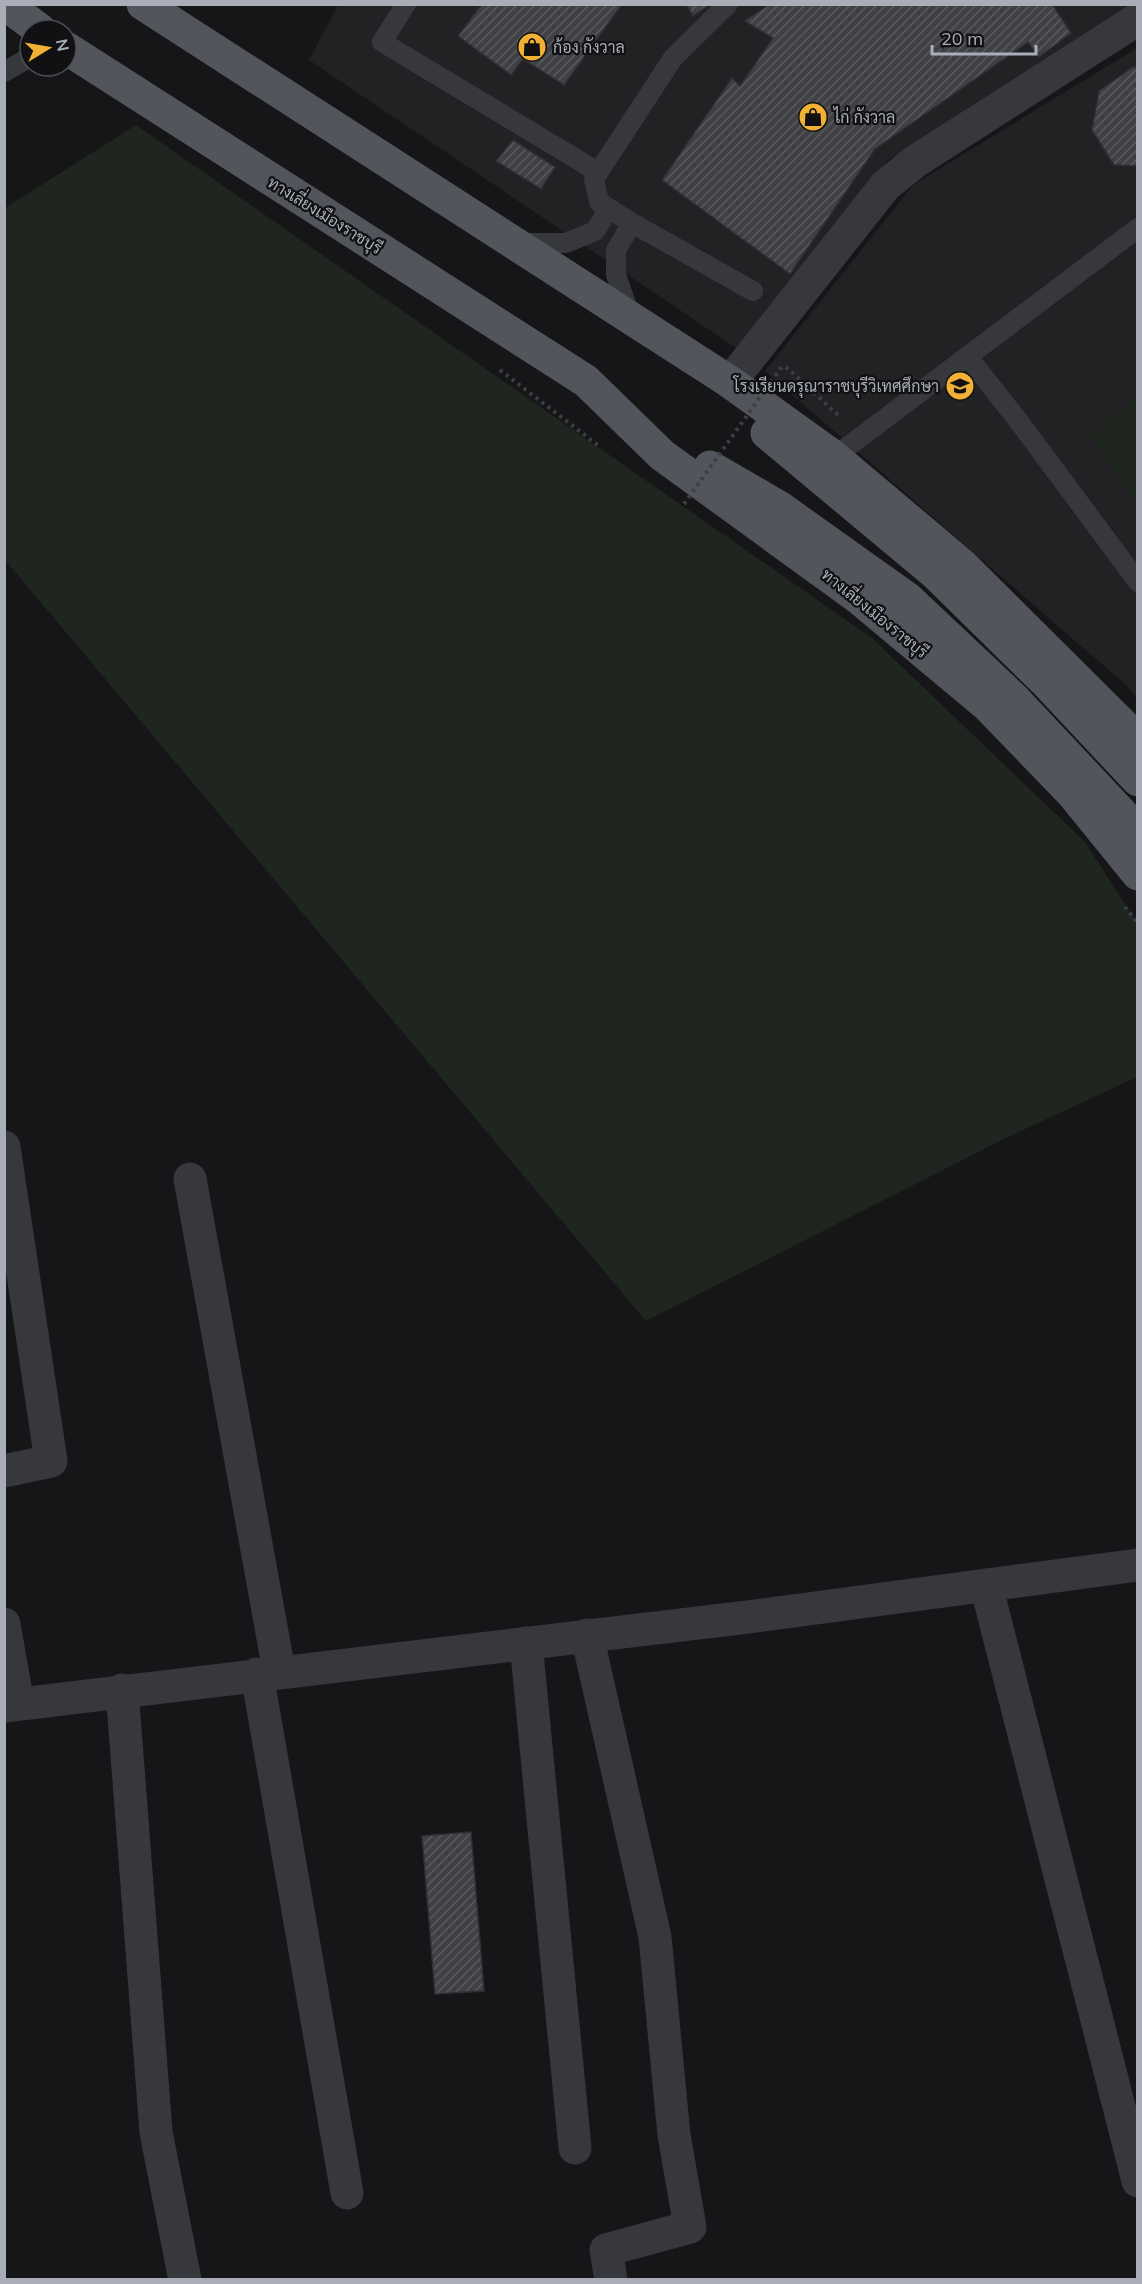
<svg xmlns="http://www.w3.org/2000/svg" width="1142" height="2284" viewBox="0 0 1142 2284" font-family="Mulish,Sarabun,sans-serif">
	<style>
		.built { fill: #222225 }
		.grass { fill: #1e261f }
		.building { fill: url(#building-hatch); stroke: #303034; stroke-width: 1.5 }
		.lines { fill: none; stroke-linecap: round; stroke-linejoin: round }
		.path { stroke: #3d3f44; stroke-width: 4; stroke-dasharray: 3 4.5; stroke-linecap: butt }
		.service { stroke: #37383d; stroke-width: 20 }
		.minor { stroke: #37383d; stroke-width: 33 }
		.tertiary { stroke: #37383d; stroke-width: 33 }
		.primary { stroke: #53555c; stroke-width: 33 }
		.path-bridge { stroke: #3d3f44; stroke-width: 4; stroke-dasharray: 3 4.5; stroke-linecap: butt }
		.labels { text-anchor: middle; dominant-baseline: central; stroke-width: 4.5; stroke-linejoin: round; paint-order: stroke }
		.poi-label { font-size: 16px; fill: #a8adb8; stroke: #111113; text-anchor: start }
		.street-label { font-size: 16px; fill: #a8adb8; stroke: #111113 }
	</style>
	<defs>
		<pattern id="building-hatch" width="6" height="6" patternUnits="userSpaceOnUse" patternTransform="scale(1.5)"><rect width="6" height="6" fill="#404145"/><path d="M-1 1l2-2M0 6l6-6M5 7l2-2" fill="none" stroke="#595a5e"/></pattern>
	</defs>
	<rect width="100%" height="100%" fill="#161618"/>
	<path class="built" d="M338,5h793l-245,157 -141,192 -436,-294z
		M1137,48v651l-10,-13 -362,-315 148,-186z"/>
	<path class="grass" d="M136,125l736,513 213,204 52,81v154l-131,61 -360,183 -641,-761v-352z
		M1137,395v108l-48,-66z"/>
	<path class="building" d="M482,4h140l-58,81 -41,-26 -12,16 -53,-39z
		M686,4h24l-17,12z
		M770,4h282l19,29 -32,24 -11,-15 -153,107 -85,125 -128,-94 70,-102 8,8 33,-48 -28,-17z
		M1133,67l5,1v98l-24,-1 -22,-35 7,-39z
		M513,140l42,27 -14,22 -45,-28z
		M471,1832l13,159 -49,3 -13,-158z"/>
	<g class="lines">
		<path class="path" d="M786,367l52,48
			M500,370l99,76
			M1125,907l13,16"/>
		<path class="service" d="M406,4l-24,38 216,130
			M728,4l-55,54 -79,121 5,23 33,21 121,68
			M4,72l26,-15
			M520,243h46l29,-12 14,-22
			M631,318l-15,-43v-25l16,-27
			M968,357l49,62 121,163
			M834,457l304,-229"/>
		<path class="minor" d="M730,382l156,-197 30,-24 222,-142
			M4,1147l47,314 -47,10
			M190,1179l89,492
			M986,1585l152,596
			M4,1624l14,80
			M587,1635l68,302 19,198 16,92 -84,23 5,30
			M526,1643l49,505
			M257,1674l90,519
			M122,1690l34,442 29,148"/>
		<path class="tertiary" d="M4,1706l744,-89 390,-52"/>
		<path class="primary" d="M5,4l35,26
			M143,4l587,378 104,75 127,107 177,176
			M66,48l520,333 76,74 198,144 127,106 86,89 65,80
			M767,433l168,140 111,109 92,98
			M710,467l69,40 129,92 106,100 124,132"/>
		<path class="path-bridge" d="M684,504l99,-139"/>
	</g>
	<defs>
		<g id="shop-disc" transform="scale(1.5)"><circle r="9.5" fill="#f2b134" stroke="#111113"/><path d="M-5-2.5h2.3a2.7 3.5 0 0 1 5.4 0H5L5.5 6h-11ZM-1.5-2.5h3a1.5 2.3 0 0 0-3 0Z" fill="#111"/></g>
		<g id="school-disc" transform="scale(1.5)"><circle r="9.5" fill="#f2b134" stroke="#111113"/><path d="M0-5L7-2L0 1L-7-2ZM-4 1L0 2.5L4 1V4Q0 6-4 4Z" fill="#111"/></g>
	</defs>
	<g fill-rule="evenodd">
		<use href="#shop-disc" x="532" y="47"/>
		<use href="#shop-disc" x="813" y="117"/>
		<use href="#school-disc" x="960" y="386"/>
	</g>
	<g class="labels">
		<g class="poi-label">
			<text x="553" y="47">ก้อง กังวาล</text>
			<text x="834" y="117">ไก่ กังวาล</text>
			<text x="939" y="386" text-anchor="end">โรงเรียนดรุณาราชบุรีวิเทศศึกษา</text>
		</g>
		<g class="street-label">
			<text transform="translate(325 215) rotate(32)">ทางเลี่ยงเมืองราชบุรี</text>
			<text transform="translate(875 613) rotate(39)">ทางเลี่ยงเมืองราชบุรี</text>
		</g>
	</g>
	<rect width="1142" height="2284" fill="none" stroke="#a8adb8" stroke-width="12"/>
	<g transform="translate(48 48) rotate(79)"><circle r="28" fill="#111113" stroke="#4d4f55" stroke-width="1.5"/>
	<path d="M0-4.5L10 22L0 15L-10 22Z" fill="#f2b134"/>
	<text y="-9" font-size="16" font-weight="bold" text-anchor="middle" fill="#a8adb8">N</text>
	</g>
	<path d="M932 45v9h104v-9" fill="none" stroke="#a8adb8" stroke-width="3"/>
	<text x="941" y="45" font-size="18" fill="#a8adb8" stroke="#111113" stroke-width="4.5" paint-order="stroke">20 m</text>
</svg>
